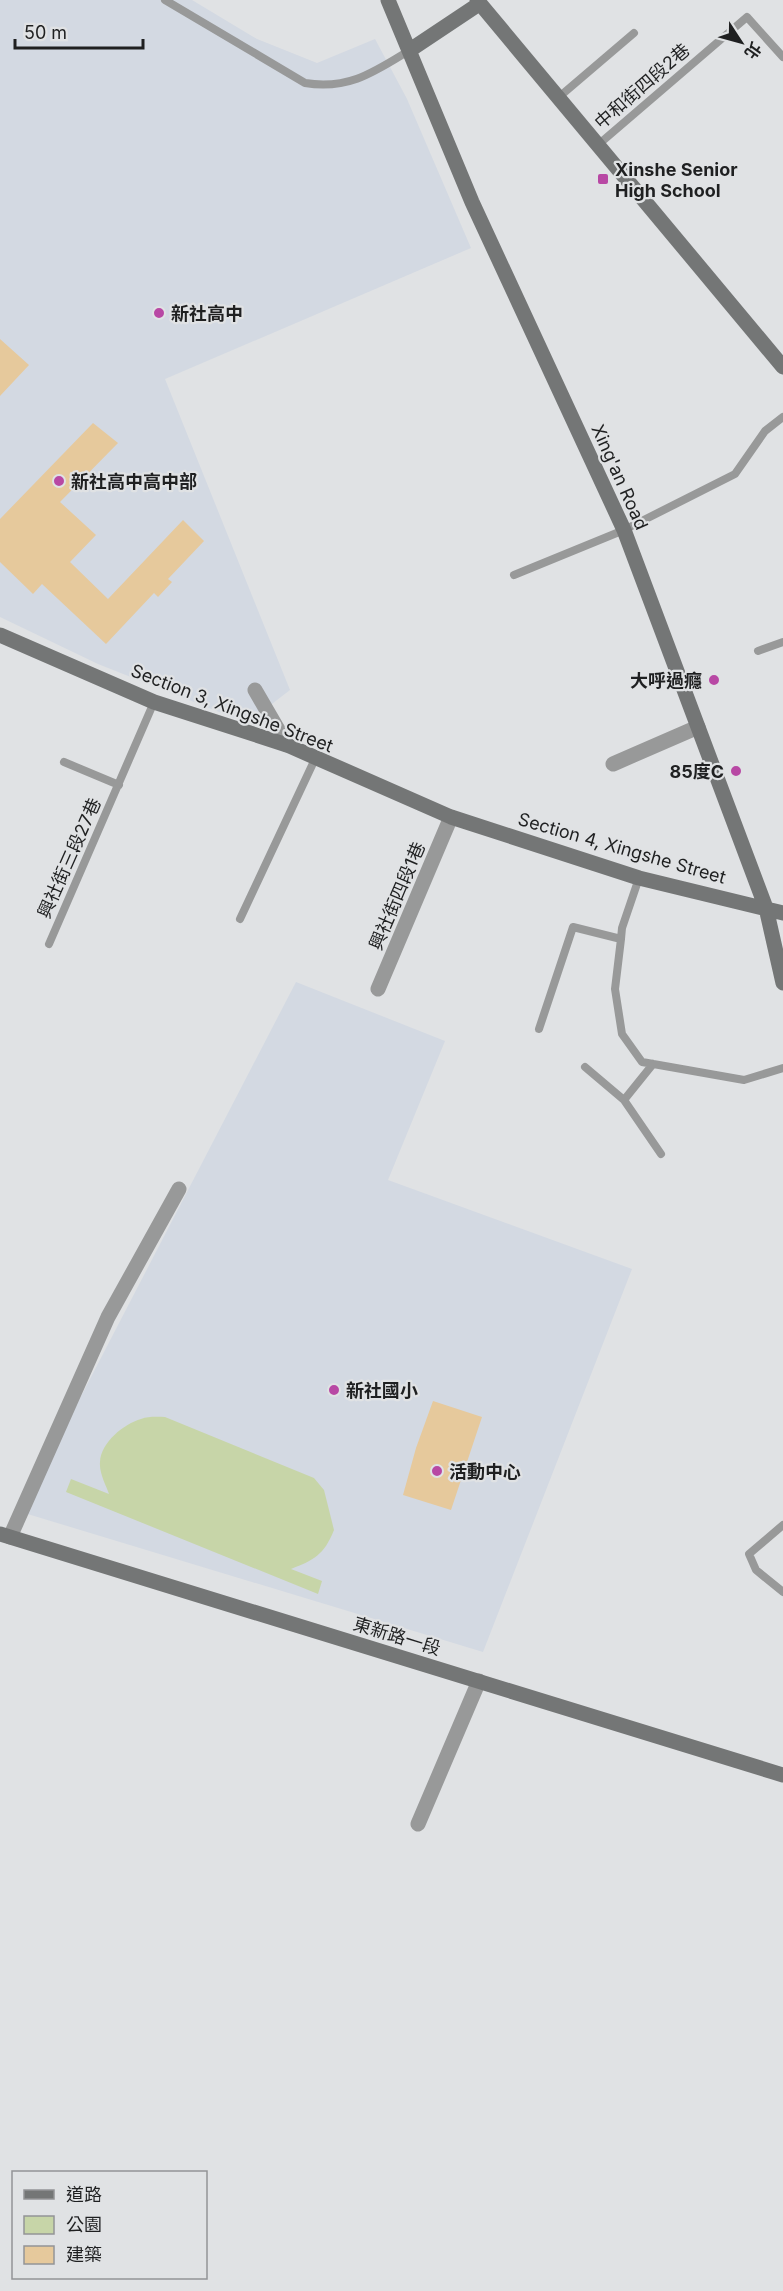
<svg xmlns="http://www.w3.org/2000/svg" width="783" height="2291" viewBox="0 0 783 2291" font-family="Inter,'Noto Sans TC',sans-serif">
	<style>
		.built { fill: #d3d9e2 }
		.green { fill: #c7d5a8 }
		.building { fill: #e6c99c }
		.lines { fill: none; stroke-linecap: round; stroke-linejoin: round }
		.lane { stroke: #989999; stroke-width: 8 }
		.street { stroke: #989999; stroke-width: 15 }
		.secondary { stroke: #747676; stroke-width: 15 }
		.poi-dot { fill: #b848a4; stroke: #e0e2e4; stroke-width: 2 }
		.labels { text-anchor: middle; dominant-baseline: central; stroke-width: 4.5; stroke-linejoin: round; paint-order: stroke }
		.street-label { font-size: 18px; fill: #1f2021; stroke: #e0e2e4 }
		.poi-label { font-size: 18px; font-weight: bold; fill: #1f2021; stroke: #e0e2e4; text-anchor: start }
	</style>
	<rect width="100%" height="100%" fill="#e0e2e4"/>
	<path class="built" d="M0,0h192l65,39 60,24 58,-24 32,60 64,149 -306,131 125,311 -43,33 -149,-59 -98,-47z
		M296,982l149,59 -57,139 244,89 -149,383 -462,-140z"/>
	<path class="green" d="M165,1417l149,61 10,12 10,40c-10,25 -20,30 -43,39l31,12 -4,13 -252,-102 5,-13 38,15c-3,-9 -10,-21 -9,-32 1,-20 24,-38 41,-43 8,-3 17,-2 24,-2z"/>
	<path class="building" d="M0,339l29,26 -29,31z
		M93,423l25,20 -58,59 36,33 -26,27 38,37 75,-79 21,21 -36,38 4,3 -14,15 -4,-4 -48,51 -64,-60 -9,10 -33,-32v-43z
		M433,1401l49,16 -31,93 -48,-15 13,-47z"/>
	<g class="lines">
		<path class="lane" d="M165,0l140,83c44,7 69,-11 105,-33
			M559,97l75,-64
			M599,144l148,-127 36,40
			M514,575l110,-45 111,-56 30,-43 18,-14
			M758,651l25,-9
			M64,762l55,23
			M240,919l75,-160
			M621,939l-6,50 7,45 20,28 102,18 39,-12
			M49,944l105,-242
			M539,1029l34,-102 48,12 1,-11 17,-50
			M585,1067l39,33 37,54
			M624,1100l29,-36
			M783,1525l-34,29 7,16 27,22"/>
		<path class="street" d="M255,690l32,55
			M613,764l85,-37
			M378,989l73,-172
			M10,1537l98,-220 71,-128
			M418,1824l61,-143"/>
		<path class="secondary" d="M388,0l84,202 152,328 142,378 17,75
			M477,0l306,367
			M410,50l69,-46
			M0,635l154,67 133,43 164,72 188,61 144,35
			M0,1534l783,241"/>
	</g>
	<g class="poi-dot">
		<rect x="597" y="173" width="12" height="12" rx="3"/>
		<circle cx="159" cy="313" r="6"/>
		<circle cx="59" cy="481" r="6"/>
		<circle cx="714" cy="680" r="6"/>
		<circle cx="736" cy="771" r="6"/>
		<circle cx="334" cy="1390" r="6"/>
		<circle cx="437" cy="1471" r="6"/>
	</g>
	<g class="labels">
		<g class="street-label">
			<text transform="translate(642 86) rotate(-41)">中和街四段2巷</text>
			<text transform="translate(620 477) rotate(66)">Xing'an Road</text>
			<text transform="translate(232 708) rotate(21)">Section 3, Xingshe Street</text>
			<text transform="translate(622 848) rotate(16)">Section 4, Xingshe Street</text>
			<text transform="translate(69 858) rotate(-66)">興社街三段27巷</text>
			<text transform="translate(397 896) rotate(-67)">興社街四段1巷</text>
			<text transform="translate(397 1636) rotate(17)">東新路一段</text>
		</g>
		<g class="poi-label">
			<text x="615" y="169">Xinshe Senior<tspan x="615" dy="21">High School</tspan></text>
			<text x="171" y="313">新社高中</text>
			<text x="71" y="481">新社高中高中部</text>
			<text x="702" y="680" text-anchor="end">大呼過癮</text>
			<text x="724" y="771" text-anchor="end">85度C</text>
			<text x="346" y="1390">新社國小</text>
			<text x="449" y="1471">活動中心</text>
		</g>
	</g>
	<rect x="12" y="2171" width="195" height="108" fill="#e0e2e4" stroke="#939496" stroke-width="1.5"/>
	<rect x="24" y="2190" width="30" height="9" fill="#747676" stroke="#939496" stroke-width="1.5"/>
	<text x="66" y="2201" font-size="18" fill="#1f2021">道路</text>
	<rect x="24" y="2216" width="30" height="18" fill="#c7d5a8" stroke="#939496" stroke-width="1.5"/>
	<text x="66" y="2231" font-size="18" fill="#1f2021">公園</text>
	<rect x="24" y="2246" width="30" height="18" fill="#e6c99c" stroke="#939496" stroke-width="1.5"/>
	<text x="66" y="2261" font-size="18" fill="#1f2021">建築</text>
	<g transform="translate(741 42) rotate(126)" stroke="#e0e2e4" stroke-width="4.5" paint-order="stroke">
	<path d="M0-4.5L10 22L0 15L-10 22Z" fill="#1f2021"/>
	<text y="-9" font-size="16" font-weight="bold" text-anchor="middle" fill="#1f2021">北</text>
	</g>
	<path d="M15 39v9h128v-9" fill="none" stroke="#1f2021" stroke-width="3"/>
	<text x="24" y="39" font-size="18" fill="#1f2021" stroke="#e0e2e4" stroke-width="4.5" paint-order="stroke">50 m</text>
</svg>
